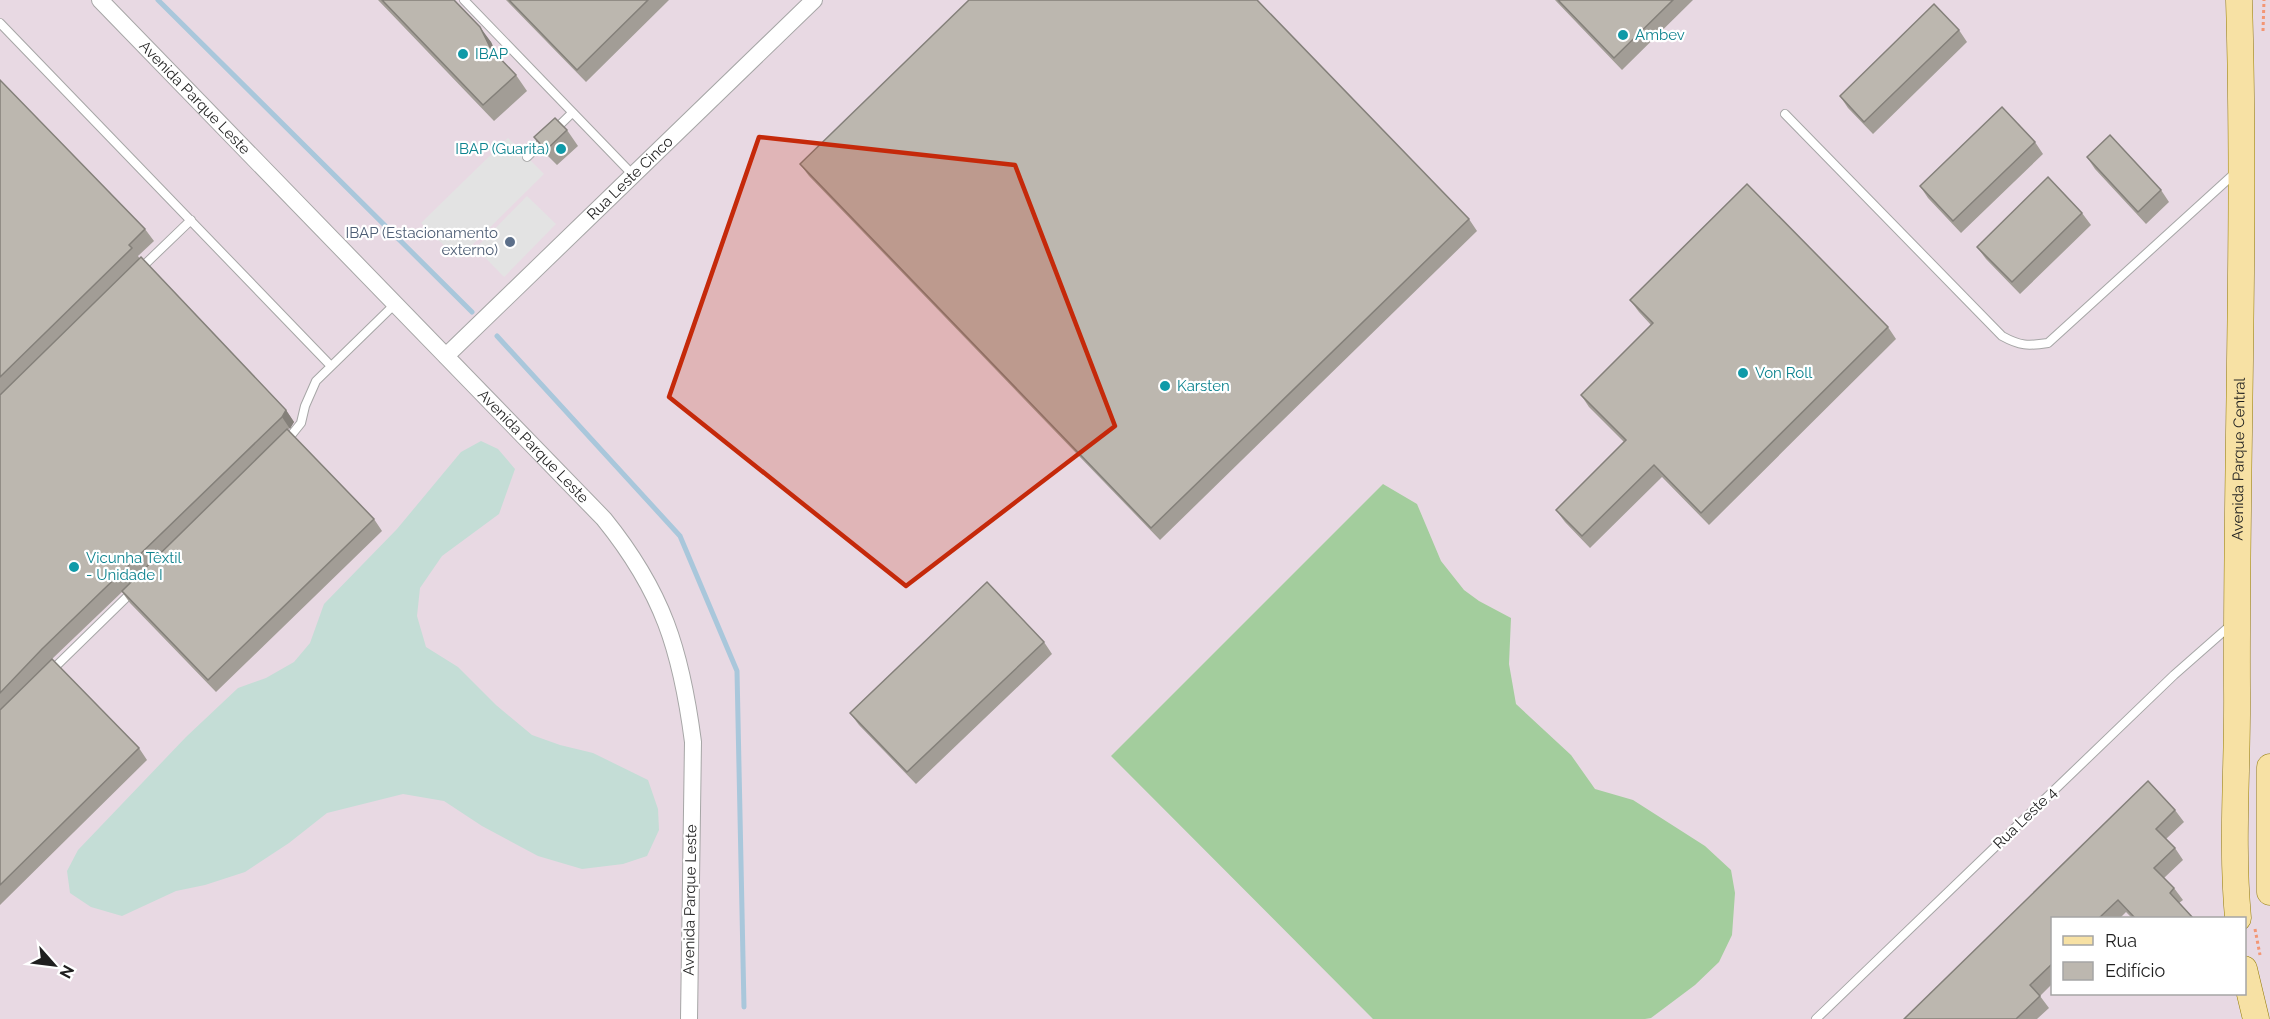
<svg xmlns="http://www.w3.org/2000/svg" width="2270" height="1019" viewBox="0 0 2270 1019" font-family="Raleway,sans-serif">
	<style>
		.industrial { fill: #e8d9e3; fill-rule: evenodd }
		.forest { fill: #a3cd9d }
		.wetland { fill: #c4ddd6 }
		.parking { fill: #e3e3e3 }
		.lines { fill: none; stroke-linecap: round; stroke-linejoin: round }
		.stream { stroke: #a9c7db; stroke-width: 5 }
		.lane-casing { stroke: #a6a6a6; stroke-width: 10 }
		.street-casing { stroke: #a6a6a6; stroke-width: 18 }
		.primary-casing { stroke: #937c08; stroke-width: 27 }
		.path { stroke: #f39674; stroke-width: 3; stroke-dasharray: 3 3; stroke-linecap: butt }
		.lane { stroke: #fff; stroke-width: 8 }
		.street { stroke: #fff; stroke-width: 16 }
		.primary { stroke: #f7e1a4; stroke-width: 26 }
		.wall { fill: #a29d96 }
		.shaded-wall { fill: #84807a }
		.building { fill: #bcb7af; stroke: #84807a; stroke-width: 1.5 }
		.marked { fill: #c5290a; fill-opacity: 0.2; stroke: #c5290a; stroke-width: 4.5; stroke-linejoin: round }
		.culture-dot { fill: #0f9aa8; stroke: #fff; stroke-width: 2 }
		.service-dot { fill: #5c6f8a; stroke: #fff; stroke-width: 2 }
		.labels { text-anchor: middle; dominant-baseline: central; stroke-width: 4.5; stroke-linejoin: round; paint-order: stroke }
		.culture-label { font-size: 15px; fill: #0d838f; stroke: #fff; text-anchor: start }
		.street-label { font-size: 15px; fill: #1f1f1f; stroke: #fff }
		.service-label { font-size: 15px; fill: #4e5e75; stroke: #fff; text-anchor: end }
	</style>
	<rect width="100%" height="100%" fill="#f0eee6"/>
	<path class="industrial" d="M0,0h2270v1019h-2270zM2052,918h192v76h-192z"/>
	<path class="forest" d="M1383,484l34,20 24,57 23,29 15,11 32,17 -2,46 7,40 55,51 24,34 38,11 72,46 26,24 4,23 -3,42 -13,27 -24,23 -44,33 -6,1h-272l-262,-263z"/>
	<path class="wetland" d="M481,441l17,8 17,20 -16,45 -57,42 -22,32 -3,28 9,31 32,20 38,38 36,30 28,10 33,8 55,27 10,29 1,21 -12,26 -24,8 -41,5 -44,-13 -56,-30 -38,-25 -41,-7 -76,19 -38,30 -44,29 -40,13 -29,6 -54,25 -31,-9 -21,-14 -3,-22 11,-21 108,-113 52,-49 28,-10 28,-16 16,-19 14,-39 73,-75 64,-77z"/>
	<path class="parking" d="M508,138l36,36 -86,85 -37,-36z
		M527,196l29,28 -52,53 -28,-29z"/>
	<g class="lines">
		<path class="stream" d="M158,0l314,312
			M497,336l183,200 57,135 7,336"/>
		<g class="lane-casing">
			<path id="lane" d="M464,0l170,176
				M0,23l330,342
				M1785,114l217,222c18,10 26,10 46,7l187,-170
				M527,157l45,-44
				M139,270l52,-50
				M285,443l16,-20 4,-17 11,-25 78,-76
				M51,671l83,-81
				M1816,1019l358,-344 58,-51"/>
		</g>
		<g class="street-casing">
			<g id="street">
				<path id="s1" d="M100,0l504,519c59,73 77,131 89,223l-4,277"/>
				<path id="s2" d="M446,356l368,-356"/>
			</g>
		</g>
		<g class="primary-casing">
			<g id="primary">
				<path d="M2270,767v125"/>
				<path id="s3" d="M2238,918c-7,-76 0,-154 -1,-230 -1,-229 9,-459 2,-688"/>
				<path d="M2244,969l12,50"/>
			</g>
		</g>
		<path class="path" d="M2263,31l1,-31
			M2255,929l5,26"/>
		<use href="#lane" class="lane"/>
		<use href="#street" class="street"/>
		<use href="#primary" class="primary"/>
	</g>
	<path class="wall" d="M378,0h76l37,42 7,15 18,18 11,16 -33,30z
		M506,0h163l-83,82z
		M1555,0h138l-71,70z
		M1959,30l8,12 -94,92 -25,-26 -8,-12z
		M0,80l145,149 9,12 -16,15 2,3 146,151 8,12 -6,8 86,89 8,12 -166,161 -86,-89 -8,-11 -70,67 87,89 8,12 -147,145z
		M567,130l11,16 -21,19 -12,-12 -11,-16z
		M2035,142l8,12 -82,79 -33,-35 -8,-12z
		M2087,157l74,33 8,12 -23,22 -51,-55z
		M800,164l669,55 8,12 -317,309 -351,-364z
		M2082,213l9,12 -71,69 -34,-35 -9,-12z
		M1630,300l258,27 8,12 -187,186 -47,-48 -72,71 -25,-26 -9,-12 68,-68 -35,-35 -8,-12 70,-70 -12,-13z
		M1044,642l8,12 -136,130 -57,-59 -9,-12z
		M2175,810l9,12 -18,17 9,9 8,12 -19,18 10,10 9,12 -4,3 14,15h-61l-6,-6 -6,6h-68v66l-12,12 9,12 -12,11h-133z"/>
	<path class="shaded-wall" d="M480,27l11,15 11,23 -11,-16z
		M286,410l8,12 -4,7 -8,-12z"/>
	<path class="building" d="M382,0h72l26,27 11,22 25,26 -33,30z
		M509,0h139l-71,70z
		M969,0h288l212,219 -318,309 -351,-364z
		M1558,0h115l-59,58z
		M1934,4l25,26 -95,92 -24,-26z
		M0,80l145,149 -16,16 3,3 -132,129z
		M2002,107l33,35 -82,79 -33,-35z
		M555,118l12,12 -21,20 -12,-13z
		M2110,135l51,55 -23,22 -51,-55z
		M2048,177l34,36 -70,69 -35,-35z
		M1747,184l141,143 -187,186 -47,-48 -72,71 -26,-26 70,-70 -45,-45 72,-72 -23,-23z
		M141,257l145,153 -4,7 -240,232 -42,44v-298z
		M287,429l87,90 -166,161 -86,-89z
		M987,582l57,60 -137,130 -57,-59z
		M52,659l87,89 -139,137v-175z
		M2148,781l27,29 -19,19 19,19 -21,20 20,20 -4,5 23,25h-58l-17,-18 -19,18h-47v46l-22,21 10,11 -24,23h-112z"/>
	<path class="marked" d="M759,137l256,28 100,261 -209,160 -237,-189z"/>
	<g class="culture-dot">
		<circle cx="1623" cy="35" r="6"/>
		<circle cx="463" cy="54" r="6"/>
		<circle cx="561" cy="149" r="6"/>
		<circle cx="1743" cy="373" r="6"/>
		<circle cx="1165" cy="386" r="6"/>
		<circle cx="74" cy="567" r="6"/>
	</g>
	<circle class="service-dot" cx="510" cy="242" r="6"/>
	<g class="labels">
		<g class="culture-label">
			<text x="1635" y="35">Ambev</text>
			<text x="475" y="54">IBAP</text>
			<text x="549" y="149" text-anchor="end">IBAP (Guarita)</text>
			<text x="1755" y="373">Von Roll</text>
			<text x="1177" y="386">Karsten</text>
			<text x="86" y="558">Vicunha Têxtil<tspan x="86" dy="17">- Unidade I</tspan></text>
		</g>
		<g class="street-label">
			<text stroke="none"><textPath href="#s1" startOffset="136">Avenida Parque Leste</textPath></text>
			<text stroke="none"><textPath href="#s2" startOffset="256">Rua Leste Cinco</textPath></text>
			<text stroke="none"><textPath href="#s1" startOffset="622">Avenida Parque Leste</textPath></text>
			<text stroke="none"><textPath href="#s3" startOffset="459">Avenida Parque Central</textPath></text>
			<text transform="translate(2025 818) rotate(-44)">Rua Leste 4</text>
			<text transform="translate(690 900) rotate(-89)">Avenida Parque Leste</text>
		</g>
		<g class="service-label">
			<text x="498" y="233">IBAP (Estacionamento<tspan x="498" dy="17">externo)</tspan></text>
		</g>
	</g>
	<rect x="2051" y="917" width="195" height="78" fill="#ffffff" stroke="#a5a5a5" stroke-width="1.5"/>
	<rect x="2063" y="936" width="30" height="9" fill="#f7e1a4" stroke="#a5a5a5" stroke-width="1.5"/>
	<text x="2105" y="947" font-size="18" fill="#1f1f1f">Rua</text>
	<rect x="2063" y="962" width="30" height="18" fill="#bcb7af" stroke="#a5a5a5" stroke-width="1.5"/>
	<text x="2105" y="977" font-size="18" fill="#1f1f1f">Edifício</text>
	<g transform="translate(54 965) rotate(118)" stroke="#ffffff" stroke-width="4.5" paint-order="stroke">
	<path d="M0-4.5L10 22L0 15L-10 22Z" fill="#1f1f1f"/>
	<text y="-9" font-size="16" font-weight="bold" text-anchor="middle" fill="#1f1f1f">N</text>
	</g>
</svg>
